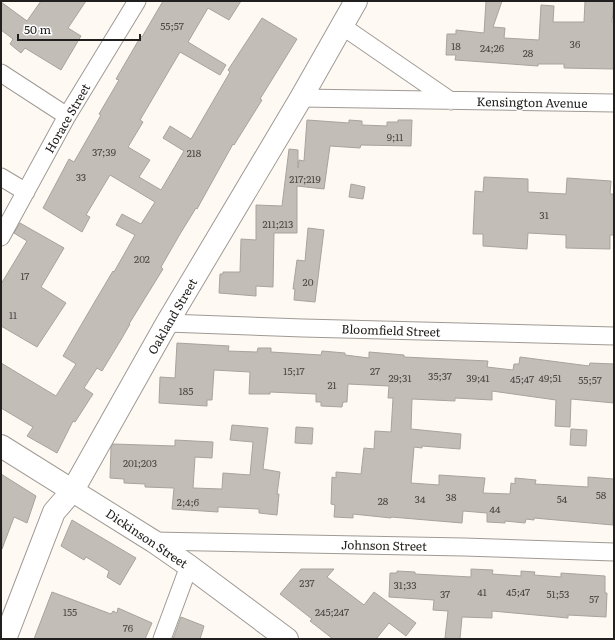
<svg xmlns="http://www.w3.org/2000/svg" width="615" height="640" viewBox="0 0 615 640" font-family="Literata,serif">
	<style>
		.building { fill: #c2bdb7; stroke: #a8a39d }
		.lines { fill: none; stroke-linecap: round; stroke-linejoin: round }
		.minor-casing { stroke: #9f9a95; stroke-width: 19 }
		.secondary-casing { stroke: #9f9a95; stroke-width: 24 }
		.minor { stroke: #fff; stroke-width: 17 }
		.secondary { stroke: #fff; stroke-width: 22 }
		.labels { text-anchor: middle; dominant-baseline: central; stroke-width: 3; stroke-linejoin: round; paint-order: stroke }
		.number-label { font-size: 10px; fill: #4a4744 }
		.street-label { font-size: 12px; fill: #22201e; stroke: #fff }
	</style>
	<rect width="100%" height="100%" fill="#fff9f3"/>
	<path class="building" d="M41,1h45l-18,27 13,8 -20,34 -36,-22 -4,5 -11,-9 3,-5 -12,-9v-28l26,19z
		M163,1h78l-12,19 -21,-12 -20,34 38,23 -6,10 -40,-23 -40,68 3,2 -15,25 22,13 -11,17 22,13 23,-39 -21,-13 7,-12 21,13 39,-67 -2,-2 34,-52 35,21 -37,60 2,1 -28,45 -1,-1 -36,65 -1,-1 -16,26 -19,33 2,2 -34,55h1l-8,14 -20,33 -5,-3 -13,20 9,6 -18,28 -2,-1 -16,32 -30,-17 6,-9 -32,-19v-45l55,33 20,-32 -13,-8 31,-53 19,-32 1,1 21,-37 -19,-10 6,-11 19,10 14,-22 -45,-27 -24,40 4,2 -8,15 -39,-24 26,-49 5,3 27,-47 -2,-1 20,-34 -3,-1 25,-43 1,1z
		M486,1h16l-9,26 12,1 -1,10 35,2 2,-35 13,1 -1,16h31l1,-21h29l-2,21h2v47l-50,-1v-4h-26v2l-68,-5 -15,-1 1,-5h-10l1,-21h9v-4l28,3z
		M307,120l42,3v-3l13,1v4l25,1v-4h11v-2h14l-1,26 -50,-1 -1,3 -30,-2 -6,43 -27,-3v47h-23l-1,54 -17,-1v10l-37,-3 1,-19h3v-2h17l1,-33 15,1v-35l26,1 7,-57 9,1v18l1,-8 5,1z
		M484,177l44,2v13l38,2 1,-16 44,3 -1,13h4v41h-4v14l-44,-1v-13l-38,-2 -1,16 -44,-3v-12h-10l2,-43 8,1z
		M351,184l14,3 -2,12 -14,-2z
		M20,223l44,25 -23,39 25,16 -29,44 -36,-21v-42l26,-43 -13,-8z
		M308,228l16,2 -9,72 -21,-2 1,-11h-2l4,-29 8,1z
		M177,343l52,3 -1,5 29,1 1,-4h13v4l50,3 1,-4 23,2v2l24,3v-6l35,3v2l84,4 -1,6 26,3 1,-6h5l1,-7 69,9 1,-3 24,1v39l-43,-4 -1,28 -15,-1 1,-26 -64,-9v9l-37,-2v3l-43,-2 -1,30 50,5 -1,15 -38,-3v2l-8,-1 -3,36 28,2v-10l46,3 -2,15 27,1 1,-11 4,1v-6l21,2 -1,4 53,3v-10l26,2 -1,46 -79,-7v2l-8,-1 -1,4 -20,-2v2l-18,-1v-9l-24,-2 -1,12 -71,-6v1l-38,-4v4l-19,-1 1,-12 -4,-1 1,-27 4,1v-6l25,2 3,-26 10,1 1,-18 16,1 2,-34h-5l1,-12 -41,-2 -1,18h-4l-1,5 -21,-1v-4h-5v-8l-46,-2v2h-21l1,-22 -36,-2 -2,30h-5v6l-48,-3 1,-26 15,1z
		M232,425l36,3 -5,41 17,3 -3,22h2l-2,21 -18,-2v-4l-41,-2v5l-46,-3 2,-21 -29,-1v-3l-21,-1v-4l-14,-1 1,-31 2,-3 62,2v-6l38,2 -1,16 -17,-1 -2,31 29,1 1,-16 27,2 3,-33 -23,-2z
		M296,427l17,1 -1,16 -17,-1z
		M571,429l16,1 -1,16 -16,-1z
		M1,474l35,22 -9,27 -13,-6 -12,32z
		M72,520l64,38 -16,27 -13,-8 2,-6 -23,-14 -2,3 -23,-14z
		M301,569h33l-7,8 37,28 10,-13 42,31 -10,13 -17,-13 -13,16h-43l-23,-18 2,-2 -32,-25z
		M471,569l22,1 -1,4 29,2v-5l14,1 -1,3 27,2v-4l44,3v17h2l-1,24 -38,-2v3l-76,-7v7l-30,-1 -2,22h-7l-8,-1 3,-27 -15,-1 1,-10 -45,-3 1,-24h7v-2l18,1v2l56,3z
		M52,592l59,22 2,-3 4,2 1,-5 34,15 -7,16h-111z
		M181,617l23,9 -4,13h-27z"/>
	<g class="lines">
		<g class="minor-casing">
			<path id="minor" d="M342,26l109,75
				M1,73l66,43
				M301,98l313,5
				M1,177l25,15
				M1,237l66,-121 70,-115
				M167,323l136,5 311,8
				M153,541l311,6 150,5
				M162,639l27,-73"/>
		</g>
		<g class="secondary-casing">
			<path id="secondary" d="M1,446l152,95 36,25 98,73
				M5,639l49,-127 19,-22 94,-167 134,-225 55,-97"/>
		</g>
		<use href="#minor" class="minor"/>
		<use href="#secondary" class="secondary"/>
	</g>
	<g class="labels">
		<g class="number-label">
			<text x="172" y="25">55;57</text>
			<text x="575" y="43">36</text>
			<text x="456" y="45">18</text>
			<text x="492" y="47">24;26</text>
			<text x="528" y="52">28</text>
			<text x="395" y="136">9;11</text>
			<text x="104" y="151">37;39</text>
			<text x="194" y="152">218</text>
			<text x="81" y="176">33</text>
			<text x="305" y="178">217;219</text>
			<text x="544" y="214">31</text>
			<text x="278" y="223">211;213</text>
			<text x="142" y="258">202</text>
			<text x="25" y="275">17</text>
			<text x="308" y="281">20</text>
			<text x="13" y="314">11</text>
			<text x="294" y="370">15;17</text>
			<text x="375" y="370">27</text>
			<text x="440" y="375">35;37</text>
			<text x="400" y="377">29;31</text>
			<text x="478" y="377">39;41</text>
			<text x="550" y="377">49;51</text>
			<text x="522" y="378">45;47</text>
			<text x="590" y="379">55;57</text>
			<text x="332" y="384">21</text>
			<text x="186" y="390">185</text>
			<text x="140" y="462">201;203</text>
			<text x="601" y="494">58</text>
			<text x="451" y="496">38</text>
			<text x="420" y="498">34</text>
			<text x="562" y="498">54</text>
			<text x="383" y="500">28</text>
			<text x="188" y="501">2;4;6</text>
			<text x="495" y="508">44</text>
			<text x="307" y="582">237</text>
			<text x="405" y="584">31;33</text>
			<text x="482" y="591">41</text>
			<text x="518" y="591">45;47</text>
			<text x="445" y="593">37</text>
			<text x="558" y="593">51;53</text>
			<text x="594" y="598">57</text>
			<text x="70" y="611">155</text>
			<text x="332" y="611">245;247</text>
			<text x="128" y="627">76</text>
		</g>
		<g class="street-label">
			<text transform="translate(532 102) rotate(1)">Kensington Avenue</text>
			<text transform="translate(67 118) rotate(-60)">Horace Street</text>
			<text transform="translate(172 316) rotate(-60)">Oakland Street</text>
			<text transform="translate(391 330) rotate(2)">Bloomfield Street</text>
			<text transform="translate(147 538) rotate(34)">Dickinson Street</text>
			<text transform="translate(384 545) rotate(1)">Johnson Street</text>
		</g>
	</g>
	<rect width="615" height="640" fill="none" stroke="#22201e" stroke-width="4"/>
	<path d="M18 34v6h122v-6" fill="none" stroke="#22201e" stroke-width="2"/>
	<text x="24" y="34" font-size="12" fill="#22201e" stroke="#ffffff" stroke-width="3" paint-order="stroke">50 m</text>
</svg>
